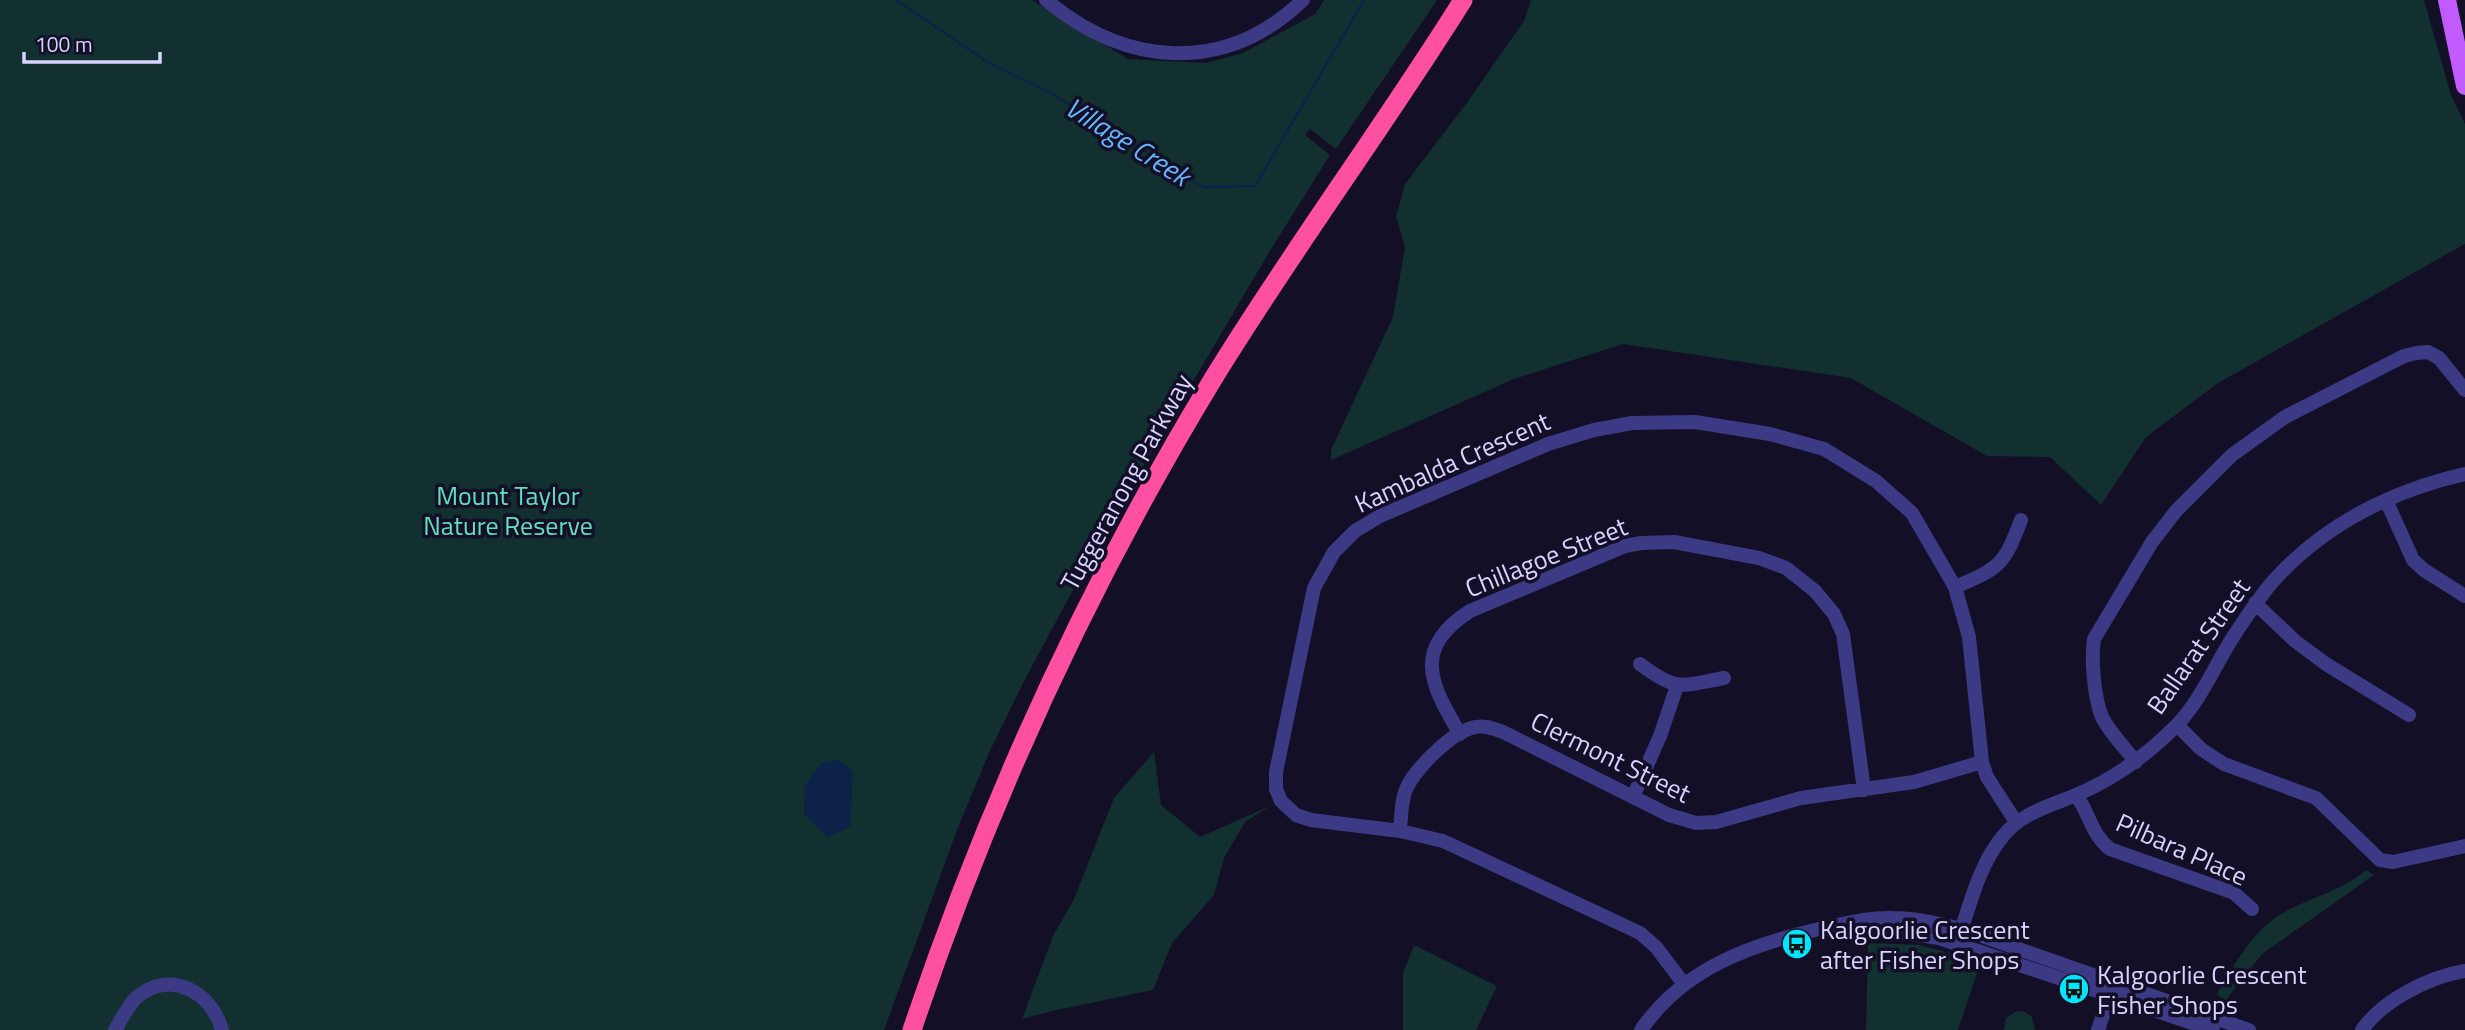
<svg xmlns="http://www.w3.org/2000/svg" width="2465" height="1030" viewBox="0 0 2465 1030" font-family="'Titillium Web',sans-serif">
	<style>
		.green { fill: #12302f }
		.water { fill: #0c2248 }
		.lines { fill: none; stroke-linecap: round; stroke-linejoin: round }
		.stream { stroke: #0c2248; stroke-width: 2.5 }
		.minor { stroke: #3d3a85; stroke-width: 14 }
		.major { stroke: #c25bff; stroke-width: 18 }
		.highway { stroke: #ff4fa3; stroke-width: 19 }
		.labels { text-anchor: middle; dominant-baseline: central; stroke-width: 7; stroke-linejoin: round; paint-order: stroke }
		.street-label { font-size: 26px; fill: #d9d4ff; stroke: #130f26 }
		.park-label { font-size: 26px; fill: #5fe0c0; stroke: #130f26 }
		.poi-label { font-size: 26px; fill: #d9d4ff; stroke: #130f26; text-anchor: start }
		.water-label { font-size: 28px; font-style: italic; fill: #62b6ff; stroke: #130f26 }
	</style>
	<rect width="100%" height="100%" fill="#130f26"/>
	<path class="green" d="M0,0h1032l96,59 78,4 37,-10 72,-39 9,-14h113l-101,149 -26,-20 -5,6 25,20 -62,99 -167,284 -77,143 -35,72 -32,77 -73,200h-884z
		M1531,0h893l27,95 14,29v120l-247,139 -72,54 -45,68 -51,-48 -63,-1 -136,-78 -228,-34 -109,35 -183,81v-10l62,-133 12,-70 -9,-30 9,-33 61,-80 58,-83z
		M1154,752l7,53 39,32 70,-31 -25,16 -21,36 -10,37 -42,48 -19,47 -101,21 -30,8 31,-83 21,-37 40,-101z
		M2366,870l8,5 -112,79 -37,47 -8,-7c16,-28 34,-60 61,-78 28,-18 63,-24 88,-46z
		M1868,943l51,2 62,16 -23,69h-92z
		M1414,945l83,41 -21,44h-73v-57z
		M2017,1011l8,1 7,5 3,13h-31l2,-12z"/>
	<path class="water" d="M838,760l15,11 -3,56 -23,10 -23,-23 1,-29 16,-22z"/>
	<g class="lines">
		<path class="stream" d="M896,0l93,63 60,29 154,95 52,-1 109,-186"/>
		<path class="minor" d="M1046,0c80,67 179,75 257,0
			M2386,500l27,60 11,10 41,26
			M1955,587c45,-19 49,-22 66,-67
			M2255,603l40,38 31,23 83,51
			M1640,664c37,28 41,22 84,14
			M2177,725l24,24 23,15 92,34 64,62 13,2 72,-16
			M1460,734c-29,-49 -49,-85 10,-123l155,-65 16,-3 33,-1 85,16 27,10 29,23 19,23 9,20 21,156
			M2136,762c-11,-14 -26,-29 -34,-45 -8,-19 -11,-59 -8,-78l58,-97 24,-31 56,-56 53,-38 119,-61 12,-3 12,-1 11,6 26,32
			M2076,795c14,19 15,39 34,54l124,44 18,16
			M1633,797l27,-61 17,-50
			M1400,831c1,-13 1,-27 5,-39 7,-21 48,-62 71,-65 9,-2 18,2 27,5l166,83 27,8 20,-1 85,-24 113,-16 68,-20
			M1835,929l50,1 54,8 274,92
			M1957,943c13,-37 21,-77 46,-107 18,-23 47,-30 73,-41 38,-16 71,-40 100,-69 25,-26 38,-59 57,-89 14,-21 27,-42 44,-60 50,-54 117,-87 188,-103
			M1684,984l-28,-37 -16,-14 -197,-92 -43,-10 -89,-11 -15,-5 -15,-14 -5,-12v-17l38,-184 20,-36 21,-21 25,-15 168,-72 46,-14 38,-7 63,-1 75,12 54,15 52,32 36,32 43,74 14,50 13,125 5,15 29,45
			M115,1030c7,-11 12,-24 22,-33 33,-28 75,-5 85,33
			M1641,1030c42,-61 108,-85 178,-101 25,-5 48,-12 74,-11 23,0 46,6 69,11l287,101
			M2098,1030l14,-42
			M2362,1030c21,-30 67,-53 103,-59"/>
		<path class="major" d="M2447,0l18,86"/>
		<path class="highway" d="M912,1030c76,-226 177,-447 301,-651 79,-129 170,-251 250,-379"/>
	</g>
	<defs>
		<g id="bus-disc" transform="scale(1.575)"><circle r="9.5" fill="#00e5ff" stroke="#130f26"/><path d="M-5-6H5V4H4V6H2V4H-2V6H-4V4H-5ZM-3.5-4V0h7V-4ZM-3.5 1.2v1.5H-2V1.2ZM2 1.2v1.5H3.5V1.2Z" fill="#111"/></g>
	</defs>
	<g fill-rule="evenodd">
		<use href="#bus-disc" x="1797" y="944"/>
		<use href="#bus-disc" x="2074" y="989"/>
	</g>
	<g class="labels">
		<g class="street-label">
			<text transform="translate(1452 462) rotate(-24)">Kambalda Crescent</text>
			<text transform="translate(1126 482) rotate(-61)">Tuggeranong Parkway</text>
			<text transform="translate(1546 557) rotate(-22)">Chillagoe Street</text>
			<text transform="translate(2198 646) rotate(-55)">Ballarat Street</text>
			<text transform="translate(1611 757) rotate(26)">Clermont Street</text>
			<text transform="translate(2182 849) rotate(24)">Pilbara Place</text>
		</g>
		<g class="park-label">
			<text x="508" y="495">Mount Taylor<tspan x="508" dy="30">Nature Reserve</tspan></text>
		</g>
		<g class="poi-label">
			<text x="1820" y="929">Kalgoorlie Crescent<tspan x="1820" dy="30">after Fisher Shops</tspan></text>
			<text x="2097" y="974">Kalgoorlie Crescent<tspan x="2097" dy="30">Fisher Shops</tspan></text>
		</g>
		<g class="water-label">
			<text transform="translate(1128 141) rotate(32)">Village Creek</text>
		</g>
	</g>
	<path d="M24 52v10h136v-10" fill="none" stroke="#d9d4ff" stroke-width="3.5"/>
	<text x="35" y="52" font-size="21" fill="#d9d4ff" stroke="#130f26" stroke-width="5" paint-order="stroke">100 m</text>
</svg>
